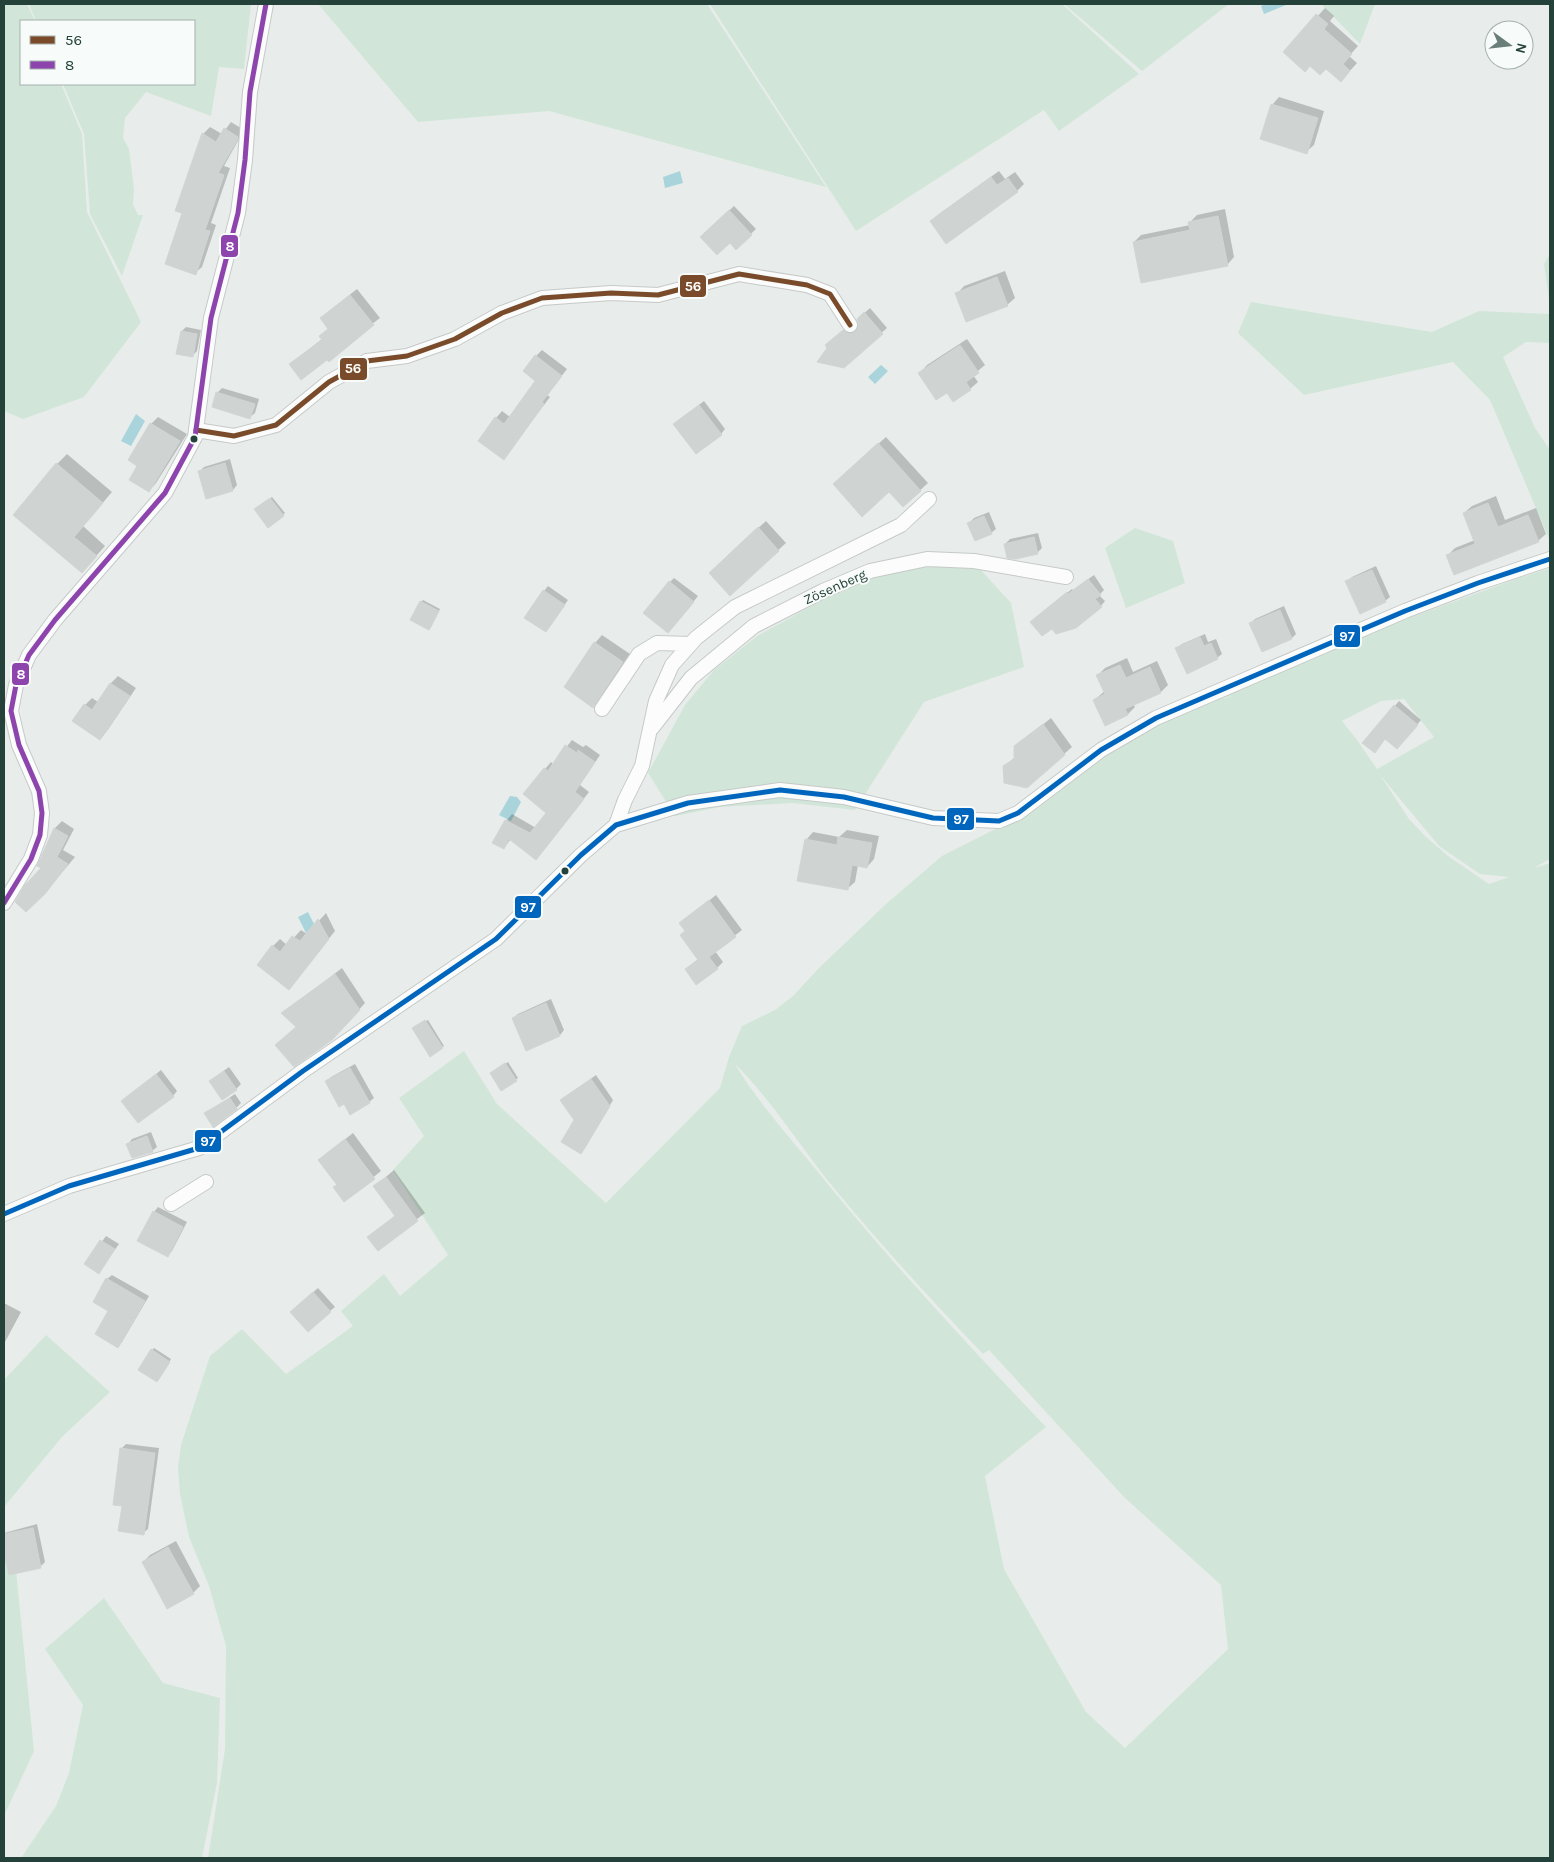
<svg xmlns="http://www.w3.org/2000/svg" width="1554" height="1862" viewBox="0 0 1554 1862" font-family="Karla,sans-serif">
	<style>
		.green { fill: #d1e6d8; fill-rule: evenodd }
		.water { fill: #a9d4db }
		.shadow { fill: #0003 }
		.building { fill: #cfd4d2; stroke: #d1d6d4 }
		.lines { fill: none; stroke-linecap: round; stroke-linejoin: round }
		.street-casing { stroke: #c5cac8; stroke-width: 16 }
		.street { stroke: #fcfcfc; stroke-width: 14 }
		.bus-1-casing { stroke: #f7fbf9; stroke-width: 9 }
		.bus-2-casing { stroke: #f7fbf9; stroke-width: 9 }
		.bus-3-casing { stroke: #f7fbf9; stroke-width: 9 }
		.bus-1 { stroke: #7a4b2a; stroke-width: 5 }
		.bus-2 { stroke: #8e44ad; stroke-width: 5 }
		.bus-3 { stroke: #0065bd; stroke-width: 5 }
		.bus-dot { fill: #24423a; stroke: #f7fbf9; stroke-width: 2 }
		.labels { text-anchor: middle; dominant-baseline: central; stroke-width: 4; stroke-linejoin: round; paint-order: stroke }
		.street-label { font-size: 14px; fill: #24423a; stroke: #f7fbf9 }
		.line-badge { stroke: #f7fbf9; stroke-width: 2 }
		.badge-label { font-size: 14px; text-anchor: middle; font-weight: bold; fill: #fff }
	</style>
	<rect width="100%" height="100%" fill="#e8edeb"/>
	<path class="green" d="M4,4h23l8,17h-14v63h40l21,50 5,78 54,110 -57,75 -61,22 -19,-8z
		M29,4h222l-7,65 -25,-2 -8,49 -65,-24 -21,26 -2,20 6,11 5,40 -1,15 5,11h5l-21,61 -32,-62 -6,-80 -21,-50h131v-63h-158z
		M318,4h389l119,183 -277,-76 -131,11z
		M710,4h352l77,70 -80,57 -15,-21 -188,121z
		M1064,4h165l-87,67z
		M1321,4h54l-15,40z
		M1550,254v53l-6,-43z
		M1251,302l181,30 47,-21 71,3v29l-24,-1 -23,15 32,71 15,22v91l-60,-141 -37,-38 -149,33 -66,-62z
		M1135,528l38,13 12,42 -59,25 -21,-60z
		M960,566l19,2 32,35 13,64 -100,35 -69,108 -63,-7 -72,4 -45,9 -27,-43 37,-68 29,-35 43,-34 95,-52 55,-16z
		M1550,568v291l-16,9 16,-5v995h-1342l17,-109 1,-103 -17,-60 -20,-49 -9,-43 -2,-26 3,-23 29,-89 32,-27 44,45 67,-48 -12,-15 43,-37 16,22 48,-41 -55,-85 31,-34 -25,-38 65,-47 33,53 109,99 114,-115 9,-31 13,-31 33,-16 18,-14 26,-28 67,-64 56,-48 97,-49 68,-52 84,-52 44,-7 -11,1 89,-38 58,-27 142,-52zM1404,699l30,38 -57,32 -20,-29 -15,-19 39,-20zM1380,775l59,71 41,28 29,3 -20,7 -41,-28 -23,-20 -16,-17zM735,1064c36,35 66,84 98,123 47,57 98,113 150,167l6,-4 135,147 97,88 7,64 -103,99 -39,-36 -82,-143 -19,-93 61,-49c-80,-84 -159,-169 -232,-260 -27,-33 -57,-66 -79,-103z
		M46,1335l64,57 -48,45 -58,70v-127z
		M4,1532l9,8 21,211 -30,65z
		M104,1598l59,85 57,15 -3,85 -15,75h-181l35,-52 13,-33 14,-68 -38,-56z"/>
	<path class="water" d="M1266,4h19l1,1 -22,9 -3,-8z
		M680,171l3,12 -18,5 -2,-11z
		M881,365l7,6 -13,13 -7,-7z
		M136,414l9,7 -14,25 -10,-5z
		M510,796l7,1 4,5 -10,19 -12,-6z
		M308,912l8,16 -10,5 -8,-16z"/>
	<path class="shadow" d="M1325,8l9,8 -4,5 28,25 -9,10 8,7 -9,10 -38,-9 -25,-12z
		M1279,97l45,14 -10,34 -8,7 -34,-47z
		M231,122l13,8 -20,36 6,2 -19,55 5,2 -14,42 -7,6 -12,-60 -6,-2 26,-77 7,-7 12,7z
		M999,171l6,8 10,-7 9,12 -7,7 -86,30 8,-7z
		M734,206l22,23 -20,19 -6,-7 -29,-4z
		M1225,209l9,48 -7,8 -93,-23 7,-7 49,-10v-3l7,-7z
		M1005,271l10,27 -8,7 -50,-11 7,-8z
		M357,289l23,29 -53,40h-29l24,-19 -2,-3 9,-8 -1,-16z
		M870,308l17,20 -43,38 -18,-21 23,-19 6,4 3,-1 2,-4 -2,-6z
		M186,327l15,3 -4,21 -5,5 -10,-25z
		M967,339l18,26 -12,10 5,7 -8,7 -50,-16 7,-8z
		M542,350l25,19 -20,26 3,2 -46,61 -8,-40 6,-7 8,6 27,-37 -1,-24z
		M222,388l37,11 -4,14 -5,4 -33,-24z
		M704,401l21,28 -4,5 -42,-14z
		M158,417l29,17 -31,49 -7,8 -10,-26 12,-41z
		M886,437l42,46 -25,23 -13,-16 -49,-13z
		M67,454l45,38 -29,34 22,20 -23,26 -25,-108z
		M230,459l7,26 -4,5 -33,-19 4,-4z
		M1496,496l9,24 31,-12 10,26 -8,7 -90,14 7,-7 20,-8 -11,-27 8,-7z
		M272,497l13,16 -2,2 -25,-7z
		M989,512l7,17 -5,4 -22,-10 5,-5z
		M766,521l20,22 -56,51 -12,-29z
		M1038,533l4,15 -5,5 -32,-9 5,-5z
		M1376,566l14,31 -5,4 -38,-19 5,-5z
		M1094,575l10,15 -5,5 6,6 -4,5 -49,21 -16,-10 36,-28 1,1z
		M674,578l24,18 -25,31 -3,-45z
		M548,586l20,14 -22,31 -2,-40z
		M423,600l17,9 -9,18 -10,-25z
		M1284,606l12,28 -4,4 -41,-15 4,-4z
		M1205,634l3,8 8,-3 6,15 -5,4 -40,-10 5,-4z
		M602,635l28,19 -30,45 -7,7 -28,-19 30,-44z
		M1127,658l6,14 24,-11 11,24 -7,7 -28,12 2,3 -7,7 -34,-14 11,-9 -7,-16 7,-7z
		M118,676l18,12 -29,43 -7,8 -15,-34 7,-7 6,4 13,-19z
		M1399,701l22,19 -20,24 -16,-6 -21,5z
		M1051,718l21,29 -8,7 -60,13 11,-10 1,-11z
		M572,740l11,7 3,-2 14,10 -20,30 9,7 -47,60 -31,-13 -7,9 2,-27 6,-7 24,14 12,-15 -23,-19 20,-25 6,-7 2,2z
		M62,821l12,8 -11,21 12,7 -31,37 -1,-26 -5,-2 17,-38z
		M847,830l32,6 -5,23 -7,8 -9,-2 -3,17 -8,7 -41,-49 7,-8 26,5z
		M716,895l26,35 -27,21 8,11 -6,6 -31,1 12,-10 -12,-28 -5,-8z
		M326,913l9,18 -46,57 -16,-42 7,-7 7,6 14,-15 6,4z
		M342,968l23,35 -26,29 -42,-6 -14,-13z
		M551,999l13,31 -4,5 -33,14 -14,-31 5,-4z
		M428,1020l16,26 -2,1 -28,-19z
		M508,1062l10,16 -16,11 -9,-17z
		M355,1064l19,34 -5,4h-25l-17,-20 4,-5z
		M229,1067l12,17 -5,5 -21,-12z
		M161,1070l16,21 -4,5 -50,5z
		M596,1075l17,25 -28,48 -5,4 -5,-32 -8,-24z
		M235,1094l6,9 -5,5 -30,5z
		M151,1132l6,15 -5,4 -24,-7 4,-5z
		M353,1133l28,38 -36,29 -7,-16 -19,-24z
		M394,1170l31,43 -47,36 -9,-12 27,-22 -21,-29z
		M158,1207l29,15 -15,29 -4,4 -14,-43z
		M106,1236l13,8 -20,28 -13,-8z
		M112,1275l37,21 -27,46 -4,4 -9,-35 -2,-32z
		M318,1288l17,19 -5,4 -34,-4z
		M4,1303l17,9 -17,32z
		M154,1348l17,11 -12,19 -7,-28z
		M126,1444l33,4 -11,81 -5,4 -20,-28 -2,-56z
		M37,1524l8,38 -5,5 -30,7 -6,-27v-14z
		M176,1541l24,45 -7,7 -50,-31 7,-7z"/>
	<path class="building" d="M1316,14l12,10 -4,5 28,25 -9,10 7,7 -9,11 -15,-13 -6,6 -10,-9 -5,6 -22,-20z
		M1271,104l47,14 -11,36 -47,-15z
		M224,128l14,9v2l-20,34 6,2 -19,55 5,1 -14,44 -31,-11 17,-51 -7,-2 27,-78 14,9z
		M991,177l6,8 11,-7 10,14 -72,52 -16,-23z
		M729,210l23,25 -16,15 -6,-7 -13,12 -17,-18z
		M1218,216l10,50 -87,17 -8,-41 57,-12 -2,-8z
		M997,277l11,29 -42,16 -11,-29z
		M350,295l24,30 -45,37 -2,-2 -26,20 -12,-16 33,-24 -3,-4 9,-7 -8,-11z
		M864,312l19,22 -39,34 -27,-6 10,-14 -2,-3 18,-15 7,4 5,-2 4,-7 -2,-6z
		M181,331l16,3 -4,23 -17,-3z
		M960,345l19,28 -13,9 5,8 -18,12 -6,-9 -11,7 -18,-27z
		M535,355l27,21 -20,26 2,2 -40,56 -26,-19 17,-24 9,7 31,-43 -12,-10z
		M216,392l39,12 -5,15 -38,-12z
		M699,405l23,30 -26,19 -23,-30z
		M150,423l30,18 -31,51 -20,-12 8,-14 -9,-6z
		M878,443l43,48 -18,16 -14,-15 -27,25 -29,-33z
		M56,463l47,40 -29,34 23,19 -15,17 -69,-58z
		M225,463l8,28 -27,8 -8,-28z
		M270,498l14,18 -16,12 -14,-19z
		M1488,503l10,24 30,-12 11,27 -85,33 -8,-20 29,-11 -12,-31z
		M984,516l8,18 -17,7 -8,-18z
		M758,527l21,24 -49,45 -21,-23z
		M1034,537l4,17 -22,5 -9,-1 -3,-14z
		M1372,570l14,32 -26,12 -15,-33z
		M1088,579l13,16 -6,4 7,8 -26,21 -20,6 -4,-5 -10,7 -12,-14 37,-30 1,2z
		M669,581l25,21 -26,31 -25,-20z
		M543,590l22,15 -19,27 -22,-14z
		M420,601l19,10 -10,19 -19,-10z
		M1280,610l12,29 -30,13 -13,-29z
		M1200,637l4,9 7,-3 7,16 -31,15 -12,-26z
		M594,642l29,20 -30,46 -29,-21z
		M1120,665l6,13 24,-11 11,26 -36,16 3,6 -23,11 -12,-26 12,-6 -9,-19z
		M110,683l20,13 -30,44 -28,-19 12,-17 8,6z
		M1394,705l24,20 -21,24 -12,-10 -10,14 -13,-10z
		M1043,724l22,31 -38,33 -23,-5 -1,-17 11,-7v-13z
		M565,745l12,8 1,-3 17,12 -20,30 9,7 -48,61 -27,-21 -5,10 -12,-6 13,-23 25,13 16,-20 -23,-19 21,-26 4,3z
		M54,828l14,8 -11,21 11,7 -23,30 -19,18 -11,-10 10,-17 16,-17 -4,-2z
		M838,837l34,6 -5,25 -15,-3 -4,25 -51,-9 8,-42 32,6z
		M709,900l27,37 -27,20 9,12 -22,16 -11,-16 13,-9 -18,-25 5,-4 -6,-8z
		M318,919l11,20 -40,51 -32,-25 15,-20 8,7 12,-16 8,5z
		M335,974l25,36 -28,30 -38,27 -19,-22 21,-18 -15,-14z
		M546,1003l14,33 -34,15 -14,-33z
		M425,1020l18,28 -13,9 -18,-29z
		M505,1063l12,18 -16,10 -11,-18z
		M350,1068l20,35 -20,12 -6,-11 -5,3 -14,-26z
		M224,1071l13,19 -15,10 -13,-19z
		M156,1074l18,23 -36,26 -17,-22z
		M591,1079l19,27 -29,48 -20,-12 13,-22 -14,-20z
		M230,1098l7,11 -24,18 -9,-14z
		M147,1136l6,16 -21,6 -6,-14z
		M345,1139l30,40 -31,23 -11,-15 4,-2 -19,-25z
		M386,1177l32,44 -40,30 -11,-14 28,-21 -22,-30z
		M153,1211l30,16 -15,30 -31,-16z
		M100,1240l15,9 -16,25 -15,-10z
		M106,1278l39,23 -27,47 -23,-14 13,-23 -15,-9z
		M313,1292l18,20 -23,20 -18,-20z
		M151,1349l19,13 -13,20 -19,-12z
		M120,1448l35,5 -11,82 -26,-4 4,-25 -9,-1z
		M33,1528l8,40 -32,7 -5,-23v-18z
		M168,1547l26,47 -27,15 -25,-47z"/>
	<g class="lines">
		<g class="street-casing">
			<path id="street" d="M196,430l38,6 42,-11 53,-43 38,-21 40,-5 48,-17 47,-26 40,-15 69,-5 47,2 81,-21 68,11 23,9 20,31
				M602,709l37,-55 18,-11 33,1
				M652,728l39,-50 63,-52 69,-35 47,-20 57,-12 47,2 92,16
				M616,825l9,-25 17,-34 14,-65 16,-36 24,-27 39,-31 166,-82 28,-26
				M4,903l27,-44 9,-24 2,-22 -3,-22 -20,-46 -8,-34 5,-26 13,-30 26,-35 110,-127 30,-56 16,-119 27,-105 7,-53 5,-68 16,-88
				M171,1204l35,-22
				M4,1214l65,-28 130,-38 104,-77 193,-132 85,-84 35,-30 72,-22 92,-13 64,7 89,21 66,3 19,-8 83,-63 55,-32 249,-107 73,-28 72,-24"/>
		</g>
		<use href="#street" class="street"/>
		<g class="bus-1-casing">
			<path id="bus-1" d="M196,430l38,6 42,-11 53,-43 38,-21 40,-5 48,-17 47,-26 40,-15 69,-5 47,2 81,-21 68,11 23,9 20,31"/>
		</g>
		<g class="bus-2-casing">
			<path id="bus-2" d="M4,903l27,-44 9,-24 2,-22 -3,-22 -20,-46 -8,-34 5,-26 13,-30 26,-35 110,-127 30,-56 16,-119 27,-105 7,-53 5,-68 16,-88"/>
		</g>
		<g class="bus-3-casing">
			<path id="bus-3" d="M4,1214l65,-28 130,-38 104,-77 193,-132 85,-84 35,-30 72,-22 92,-13 64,7 89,21 66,3 19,-8 83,-63 55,-32 249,-107 73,-28 72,-24"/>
		</g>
		<use href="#bus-1" class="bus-1"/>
		<use href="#bus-2" class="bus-2"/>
		<use href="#bus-3" class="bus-3"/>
	</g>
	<g class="bus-dot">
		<circle cx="194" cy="439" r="4.5"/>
		<circle cx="565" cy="871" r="4.5"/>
	</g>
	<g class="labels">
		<g class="street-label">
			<text transform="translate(835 587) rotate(-24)">Zösenberg</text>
		</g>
	</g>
	<g class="line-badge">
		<rect x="220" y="234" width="19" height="24" rx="5" fill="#8e44ad"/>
		<rect x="679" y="274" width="28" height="24" rx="5" fill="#7a4b2a"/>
		<rect x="339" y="357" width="29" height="24" rx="5" fill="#7a4b2a"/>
		<rect x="1333" y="624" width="28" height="24" rx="5" fill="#0065bd"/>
		<rect x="11" y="662" width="19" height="24" rx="5" fill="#8e44ad"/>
		<rect x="946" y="807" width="29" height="24" rx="5" fill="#0065bd"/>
		<rect x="514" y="895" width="28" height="24" rx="5" fill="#0065bd"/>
		<rect x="194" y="1129" width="28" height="24" rx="5" fill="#0065bd"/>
	</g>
	<g class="badge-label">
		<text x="230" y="251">8</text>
		<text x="693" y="291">56</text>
		<text x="353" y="373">56</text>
		<text x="1347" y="641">97</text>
		<text x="21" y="679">8</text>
		<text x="961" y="824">97</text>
		<text x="528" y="912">97</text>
		<text x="208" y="1146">97</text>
	</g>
	<rect width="1554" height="1862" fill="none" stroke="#24423a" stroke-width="10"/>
	<rect x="20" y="20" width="175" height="65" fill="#f7fbf9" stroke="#a3b1ad"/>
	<rect x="30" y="36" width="25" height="8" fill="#7a4b2a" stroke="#a3b1ad"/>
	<text x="65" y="45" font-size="15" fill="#24423a">56</text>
	<rect x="30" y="61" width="25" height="8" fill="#8e44ad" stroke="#a3b1ad"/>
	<text x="65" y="70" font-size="15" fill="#24423a">8</text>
	<g transform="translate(1509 45) rotate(105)"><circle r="24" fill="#f7fbf9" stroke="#a3b1ad"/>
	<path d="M0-4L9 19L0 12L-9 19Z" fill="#697e78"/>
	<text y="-8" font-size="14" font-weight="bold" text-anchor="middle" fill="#24423a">N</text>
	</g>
</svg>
